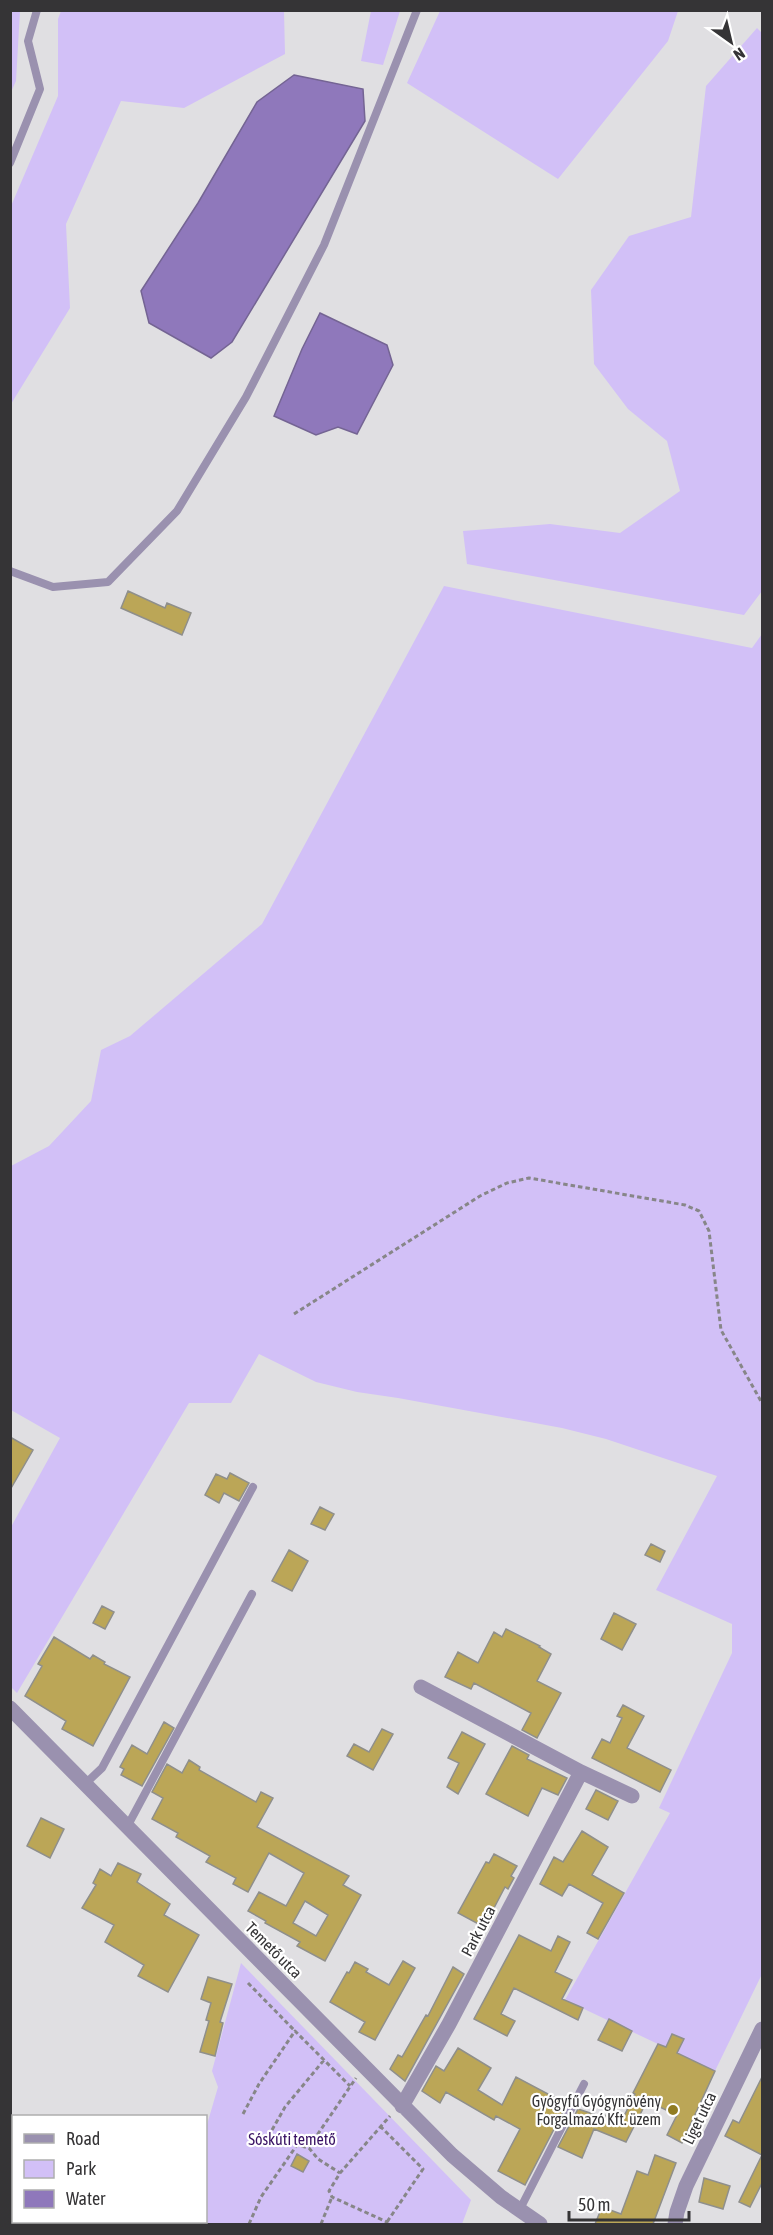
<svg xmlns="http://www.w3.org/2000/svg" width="773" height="2235" viewBox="0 0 773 2235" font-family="'Asap Condensed',sans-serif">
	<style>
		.green { fill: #d2c0f7 }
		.water { fill: #8f78bb; stroke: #746493; stroke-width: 1.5 }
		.building { fill: #bba657; stroke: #8f8f8b; stroke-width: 1.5; fill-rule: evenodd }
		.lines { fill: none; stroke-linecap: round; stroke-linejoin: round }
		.path { stroke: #878688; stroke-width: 3; stroke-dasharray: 4.5 3; stroke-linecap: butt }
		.service { stroke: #9a91af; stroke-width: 8 }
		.minor { stroke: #9a91af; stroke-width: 15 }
		.poi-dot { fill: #917c22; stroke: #fff; stroke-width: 2 }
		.labels { text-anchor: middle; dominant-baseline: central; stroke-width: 4.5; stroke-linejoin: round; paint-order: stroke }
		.street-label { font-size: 16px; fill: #353436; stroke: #fff }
		.poi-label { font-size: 16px; fill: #353436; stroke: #fff; text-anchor: end }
		.park-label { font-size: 16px; fill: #381163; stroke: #fff }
	</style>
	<rect width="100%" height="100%" fill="#e0dfe2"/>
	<path class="green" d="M11,10l9,1 -4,70 -5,11z
		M61,11h223l1,43 -101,54 -63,-7 -55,123 4,84 -59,96v-198l47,-110v-77z
		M371,11h29l-17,54 -22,-4z
		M440,11v-1l238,1 -10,30 -110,138 -151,-96z
		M757,28l5,5v558l-18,24 -277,-51 -4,-33 87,-7 70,9 60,-42 -13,-50 -39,-32 -34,-45 -3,-74 38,-54 62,-19 15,-131z
		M444,586l308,62 10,-14v1340l-47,97 -150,-71 105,-187 -11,-5 73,-155v-29l-76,-34 61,-114 -111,-37 -44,-11 -164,-30 -41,-6 -41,-10 -57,-28 -28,49h-42l-172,290 -7,-7 1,-159 49,-89 -49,-28v-244l38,-20 42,-45 10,-51 29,-14 132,-112z
		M241,1963l230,237 -9,24h-285l1,-2h28v-94l12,-41 -6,-16z"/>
	<path class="water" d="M294,75l69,14 2,32 -133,221 -21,16 -62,-35 -8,-32 57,-88 59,-101z
		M320,313l67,32 6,20 -36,69 -19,-7 -22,8 -42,-19 28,-67z"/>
	<path class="building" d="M128,591l37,17 2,-5 24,10 -9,22 -61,-27z
		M10,1437l23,13 -23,40z
		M230,1473l19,10 -10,18 -15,-8 -5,10 -14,-8 11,-21 11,5z
		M320,1507l14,7 -9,16 -14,-6z
		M651,1544l14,7 -5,11 -15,-7z
		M289,1550l19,11 -16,30 -20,-10z
		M102,1606l12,6 -9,17 -12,-6z
		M614,1613l22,11 -14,26 -21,-11z
		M506,1629l34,17 -1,1 12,7 -14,27 24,12 -24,45 -15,-8 9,-17 -57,-30 -3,6 -26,-12 13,-25 20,11 16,-31 8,5z
		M54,1637l36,22 3,-4 12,7 -1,2 26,13 -37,69 -31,-17 4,-8 -41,-25 17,-30 -4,-2z
		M623,1705l21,11 -17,32 44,22 -11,22 -68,-34 10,-19 8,4 12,-25 -5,-2z
		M164,1722l10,6 -32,58 -21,-11 3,-6 -4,-2 12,-22 15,9z
		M382,1729l11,5 -20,36 -26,-14 7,-12 15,8z
		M462,1732l23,12 -27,50 -11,-7 12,-24 -11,-5z
		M512,1746l17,9 -2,4 40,19 -9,17 -16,-7 -14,28 -42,-22z
		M189,1760l11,7 -1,3 57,32 5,-10 12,6 -16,29 92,49 -6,9 18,10 -36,66 -28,-15 3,-4 -35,-19 1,-2 -18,-10 11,-19 27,14 18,-33 -35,-20 -21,39 -15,-8 3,-6 -30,-16 4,-6 -34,-19 2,-4 -26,-14 11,-21 -11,-6 15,-28 15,9zM305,1901l23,14 -12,21 -23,-13z
		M596,1790l22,11 -10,19 -22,-11z
		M41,1818l23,11 -14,29 -23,-12z
		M582,1831l26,16 -16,28 32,18 -26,46 -11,-6 16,-30 -34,-19 -7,12 -22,-12 14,-27 9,5z
		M494,1854l23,12 -6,10 3,2 -6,11 -3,-2 -21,40 -26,-14 28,-51 3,1z
		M118,1863l23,11 -4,8 33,22 -6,11 35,20 -31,57 -30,-16 6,-11 -39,-23 9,-17 -32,-17 14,-23 -3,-2 7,-14 11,7z
		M519,1935l32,16 7,-15 12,6 -15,30 17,8 -10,19 21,9 -5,12 -64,-32 -13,26 14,7 -8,15 -33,-17z
		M403,1961l12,7 -40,72 -16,-8 6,-10 -35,-20 17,-30 2,1 6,-11 13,7 -2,3 23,13z
		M453,1967l11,7 -59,107 -15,-12 8,-14 4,2 24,-42 2,1z
		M208,1977l24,7 -12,38 3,1 -8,33 -15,-4 9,-31 -3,-1 5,-17 -10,-4z
		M609,2019l23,12 -10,20 -24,-11z
		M672,2034l12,5 -7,14 38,18 -33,72 -15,-8 10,-20 -30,-14 -21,41 -32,-13 -12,29 -24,-11 20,-38 27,9 3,-7 15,7 12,-24 -2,-1 25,-49 8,3z
		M458,2048l33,20 -13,22 24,15 14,-28 51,27 -42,81 -27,-14 22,-42 -24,-13 -2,4 -48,-28 -6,11 -18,-12 14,-25 8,5z
		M762,2077v78l-37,-19 8,-16 6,3z
		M297,2154l12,7 -6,11 -12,-6z
		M655,2155l21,8 -23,61h-58l7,-17 19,7 16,-43 11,4z
		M762,2155v28l-12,24 -11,-5z
		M704,2178l26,8 -7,23 -24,-7z"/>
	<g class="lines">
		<path class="path" d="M294,1314l186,-118 27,-13 22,-5 156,27 14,6 10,20 12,99 41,73
			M248,1983l47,48
			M243,2114l16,-30 36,-53 55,55
			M380,2126l43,43 -36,53
			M272,2130l13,-23 39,-47
			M309,2147l47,-69
			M249,2224l12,-27 36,-52 12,3 9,11 22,14
			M321,2224l11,-27
			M386,2224l1,-2 -55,-25 -3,-6 11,-18 50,-57"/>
		<path class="service" d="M10,163l30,-74 -12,-48 9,-31
			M10,571l43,16 55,-5 69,-71 69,-114 78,-152 93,-235
			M85,1784l17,-16 151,-281
			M127,1827l125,-233
			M520,2209l64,-125"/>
		<path class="minor" d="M10,1708l442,447 49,42 39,27
			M581,1772l51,24
			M402,2106l47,-82 132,-252 -160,-85
			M675,2224l2,-12 9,-26 76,-157"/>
	</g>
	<circle class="poi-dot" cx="673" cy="2110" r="6"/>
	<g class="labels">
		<g class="street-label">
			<text transform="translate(478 1931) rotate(-62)">Park utca</text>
			<text transform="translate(274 1950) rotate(45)">Temető utca</text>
			<text transform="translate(699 2118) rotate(-64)">Liget utca</text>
		</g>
		<g class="poi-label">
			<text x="661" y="2101">Gyógyfű Gyógynövény<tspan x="661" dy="18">Forgalmazó Kft. üzem</tspan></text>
		</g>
		<g class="park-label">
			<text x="292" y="2139">Sóskúti temető</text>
		</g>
	</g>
	<rect width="773" height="2235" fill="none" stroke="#353436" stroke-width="24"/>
	<rect x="12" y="2115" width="195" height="108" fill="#ffffff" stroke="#aeaeaf" stroke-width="1.5"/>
	<rect x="24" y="2134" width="30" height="9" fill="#9a91af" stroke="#aeaeaf" stroke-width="1.5"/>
	<text x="66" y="2145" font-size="18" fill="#353436">Road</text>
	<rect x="24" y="2160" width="30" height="18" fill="#d2c0f7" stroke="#aeaeaf" stroke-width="1.5"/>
	<text x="66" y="2175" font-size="18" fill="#353436">Park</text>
	<rect x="24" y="2190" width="30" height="18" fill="#8f78bb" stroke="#aeaeaf" stroke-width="1.5"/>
	<text x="66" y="2205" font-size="18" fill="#353436">Water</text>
	<g transform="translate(731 42) rotate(146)" stroke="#ffffff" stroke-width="4.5" paint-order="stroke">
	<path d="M0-4.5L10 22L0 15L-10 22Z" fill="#353436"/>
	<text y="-9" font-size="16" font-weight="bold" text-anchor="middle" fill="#353436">N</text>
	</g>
	<path d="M569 2211v9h120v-9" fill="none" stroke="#353436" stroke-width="3"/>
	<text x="578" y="2211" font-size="18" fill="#353436" stroke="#ffffff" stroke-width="4.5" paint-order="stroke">50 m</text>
</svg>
